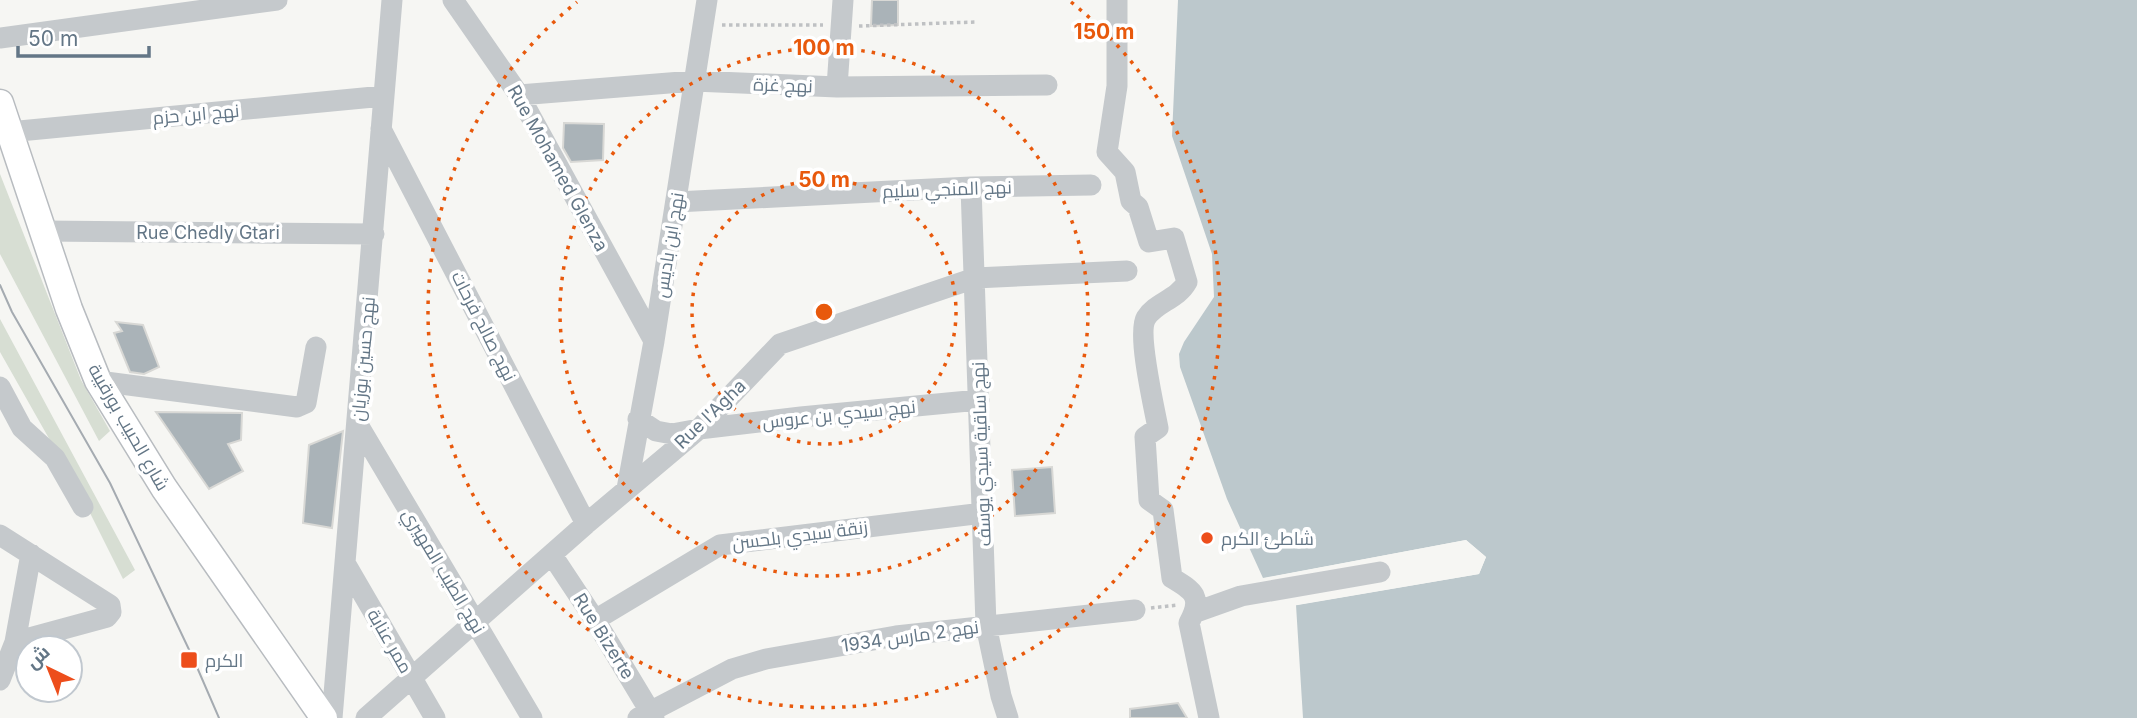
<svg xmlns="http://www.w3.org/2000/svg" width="2137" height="718" viewBox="0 0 2137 718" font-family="Inter,Cairo,sans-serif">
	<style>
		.green { fill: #d7ded3 }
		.water { fill: #bcc8cc }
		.pier { fill: #f6f6f3 }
		.building { fill: #aab3b8; stroke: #d8d8d5; stroke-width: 2 }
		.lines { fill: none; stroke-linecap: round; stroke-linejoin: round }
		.major-casing { stroke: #b8bcc0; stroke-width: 29 }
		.path { stroke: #bfc1c3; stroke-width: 3.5; stroke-dasharray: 3.5 3.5; stroke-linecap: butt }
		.minor { stroke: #c5c9cc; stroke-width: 21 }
		.major { stroke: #fff; stroke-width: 26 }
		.tram { stroke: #a5abb1; stroke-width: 2 }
		.ring { fill: none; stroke: #e8590c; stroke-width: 3.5; stroke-dasharray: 3.5 7 }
		.poi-dot { fill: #ed4e1c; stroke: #fff; stroke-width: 2.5 }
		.labels { text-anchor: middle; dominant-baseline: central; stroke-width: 7; stroke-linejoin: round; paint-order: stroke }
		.street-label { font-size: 18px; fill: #637686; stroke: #fff }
		.poi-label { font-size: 18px; fill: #637686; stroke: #fff; text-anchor: start }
		.centre { fill: #e8590c; stroke: #fff; stroke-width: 3.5 }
		.ring-label { font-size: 21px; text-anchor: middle; font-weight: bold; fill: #e8590c; stroke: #fff; stroke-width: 7; stroke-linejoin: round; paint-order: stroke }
	</style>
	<rect width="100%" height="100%" fill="#f6f6f3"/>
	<path class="green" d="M0,174l81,206 29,51 -11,10 -99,-187z
		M0,319l135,251 -12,9 -42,-84 -81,-143z"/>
	<path class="water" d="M1178,0h959v718h-834l-7,-113 183,-31 7,-17 -20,-17 -203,38 -36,-79 -47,-132 -1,-13 5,-12 30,-45 -2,-43 -40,-118z"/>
	<path class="pier" d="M1466,540l20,17 -7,17 -187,32 3,-4 181,-31 6,-13 -17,-14 -201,37 -4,-2z"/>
	<path class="building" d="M872,0h26v25l-27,1z
		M564,123l40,1 -1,36 -32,2 -8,-14z
		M116,322l27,3 16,42 -15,7 -14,-2 -16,-39 8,-2z
		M156,412l86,1 -1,27 -13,4 15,27 -34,18z
		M343,431l-11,97 -29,-5 6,-78z
		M1052,467l3,46 -40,3 -3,-46z
		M1178,703l9,15h-57v-9z"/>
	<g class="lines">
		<g class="major-casing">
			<path id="major" d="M0,103l69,206 29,72 66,107 160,230"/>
		</g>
		<path class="path" d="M722,25h101
			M859,26l116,-4
			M1151,608l27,-3"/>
		<path class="minor" d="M453,0l66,95 135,246
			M1117,0v86l-10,66 18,20 6,29 7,6 11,35 25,-4 13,44c-10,18 -31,20 -41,36 -9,15 8,89 12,110l-13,9 4,63 14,10 9,68c22,13 31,19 17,45l20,95
			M0,38l277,-38
			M837,87l6,-87
			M519,95l175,-14 143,6 210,-2
			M381,129l205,395
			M9,132l375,-36
			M971,187l15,438 15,71 7,22
			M676,202l295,-15 120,-2
			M43,231l331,3
			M98,381l199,26 9,-4 10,-56
			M0,387l22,41 33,30 28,49
			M638,419l18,12 16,3 27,-5 102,-12 178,-17
			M357,423l175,295
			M627,489l27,-148 53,-341
			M0,535l110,70 1,7 -4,5 -92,25
			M552,555l43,65 59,98
			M345,563l90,155
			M1196,612l45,-16 139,-24
			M595,620l125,-75 263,-32
			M0,680l15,-38 16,-88
			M332,718l60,-718
			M366,718l220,-194 113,-95 81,-85 195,-66 152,-7
			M638,718l94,-49 34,-10 130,-23 239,-26"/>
		<use href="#major" class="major"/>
		<path class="tram" d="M0,285l12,27 98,171 83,175 26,60"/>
	</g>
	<g class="ring">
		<circle cx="824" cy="312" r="132"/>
		<circle cx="824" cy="312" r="264"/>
		<path d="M1071 2A396 396 0 1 1 577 2"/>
	</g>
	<g class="poi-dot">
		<circle cx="1207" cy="538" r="7"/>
		<rect x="180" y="651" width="18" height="18" rx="3.5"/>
	</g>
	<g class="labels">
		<g class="street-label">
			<text transform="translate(783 85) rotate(2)">نهج غزة</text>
			<text transform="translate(196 114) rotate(-5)">نهج ابن حزم</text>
			<text transform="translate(558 168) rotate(61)">Rue Mohamed Glenza</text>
			<text transform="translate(947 189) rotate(-2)">نهج المنجي سليم</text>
			<text x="208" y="232">Rue Chedly Gtari</text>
			<text transform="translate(669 245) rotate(-81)">نهج ابن باديس</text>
			<text transform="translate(484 326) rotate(63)">نهج صالح فرحات</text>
			<text transform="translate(363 359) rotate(-85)">نهج حسين بوزيان</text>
			<text transform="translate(710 414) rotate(-44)">Rue l'Agha</text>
			<text transform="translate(839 414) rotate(-6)">نهج سيدي بن عروس</text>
			<text transform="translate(129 427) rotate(60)">شارع الحبيب بورقيبة</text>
			<text transform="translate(981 454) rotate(-92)">نهج ساقية سيدي يوسف</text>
			<text transform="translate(800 535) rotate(-7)">زنقة سيدي بلحسن</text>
			<text transform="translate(444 571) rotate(59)">نهج الطيب المهيري</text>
			<text transform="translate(604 636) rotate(58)">Rue Bizerte</text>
			<text transform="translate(910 636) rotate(-8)">نهج 2 مارس 1934</text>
			<text transform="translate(390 641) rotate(60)">ممر عنابة</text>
		</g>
		<g class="poi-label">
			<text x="1221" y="538">شاطئ الکرم</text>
			<text x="205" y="660">الكرم</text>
		</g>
	</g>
	<circle cx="824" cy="312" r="10" class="centre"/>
	<g class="ring-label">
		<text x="1104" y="39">150 m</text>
		<text x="824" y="55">100 m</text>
		<text x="824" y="187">50 m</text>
	</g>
	<g transform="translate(49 669) rotate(317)"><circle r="33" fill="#ffffff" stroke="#c1c8cf" stroke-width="2"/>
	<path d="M0-5L12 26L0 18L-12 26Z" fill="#ed4e1c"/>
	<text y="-10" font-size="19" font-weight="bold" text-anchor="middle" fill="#637686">ش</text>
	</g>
	<path d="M18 46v10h131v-10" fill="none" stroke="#637686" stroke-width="3.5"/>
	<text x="28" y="46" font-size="21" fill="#637686" stroke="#ffffff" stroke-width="5" paint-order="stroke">50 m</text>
</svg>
